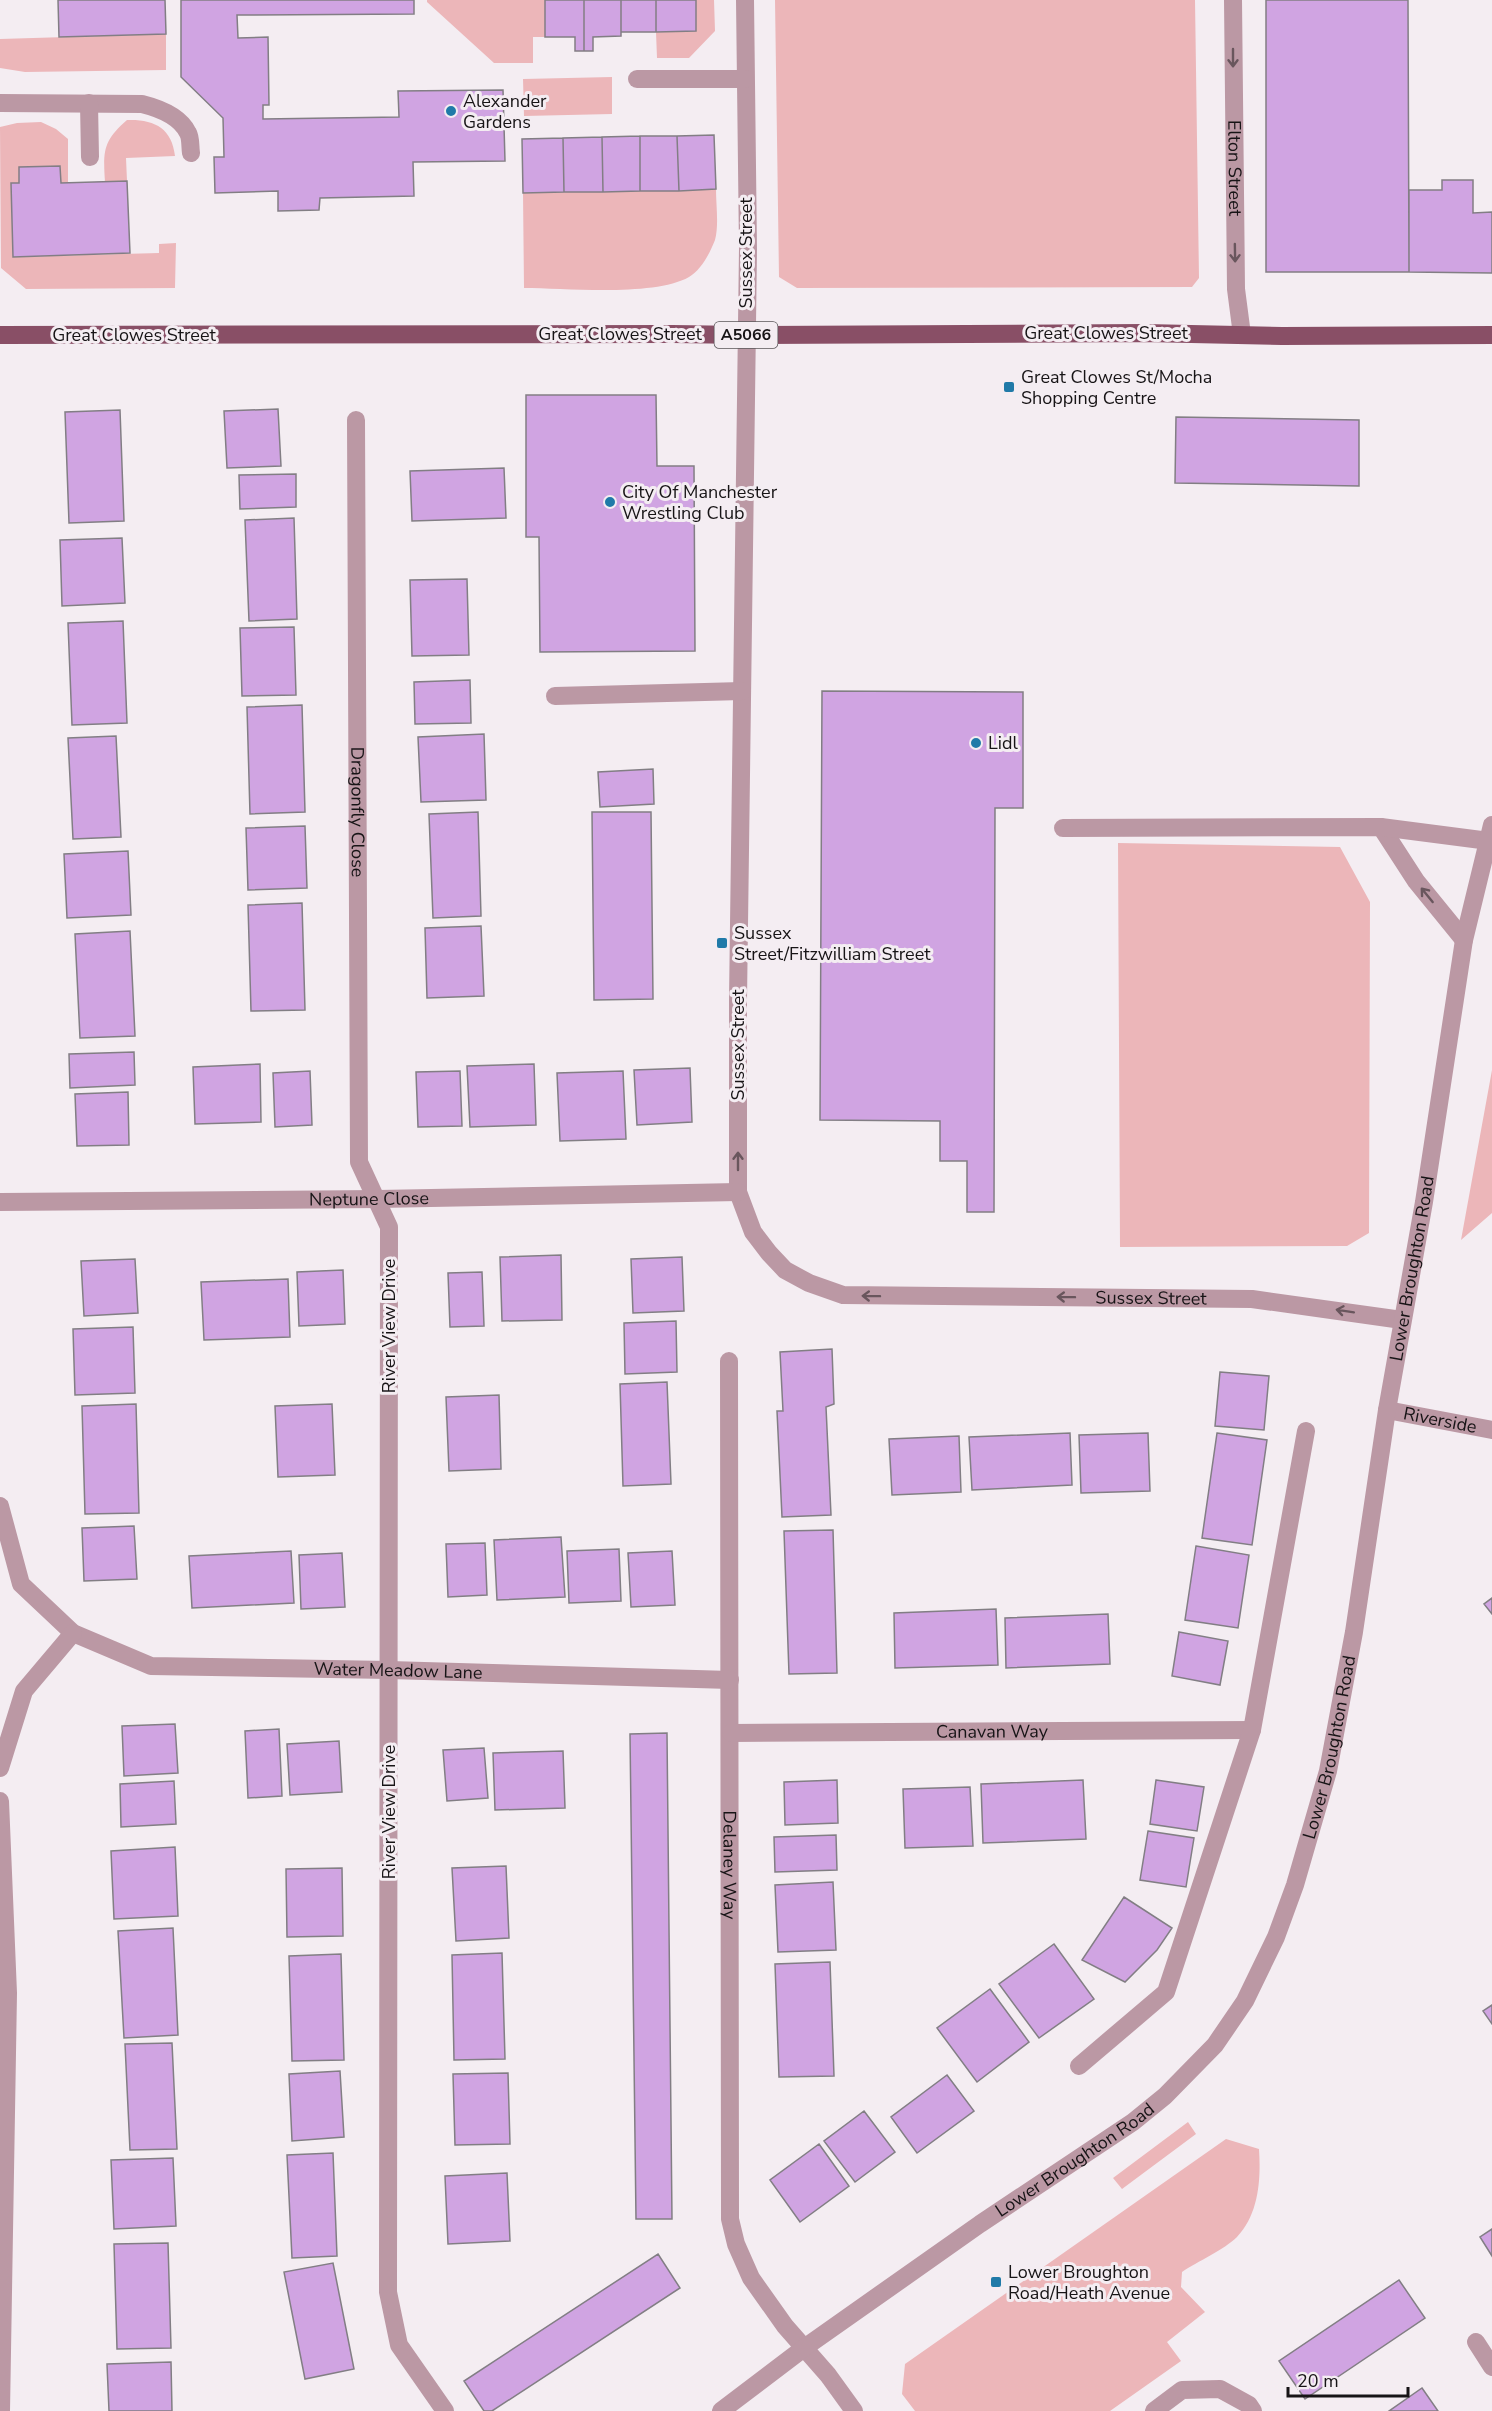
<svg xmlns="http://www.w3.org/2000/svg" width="1492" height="2411" viewBox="0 0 1492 2411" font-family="'Nunito Sans',sans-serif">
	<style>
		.green { fill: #ecb6b9 }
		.building { fill: #d0a4e2; stroke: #827e84; stroke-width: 1.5 }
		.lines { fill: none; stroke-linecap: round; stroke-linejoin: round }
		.minor { stroke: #bb98a4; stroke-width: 18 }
		.major { stroke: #894f66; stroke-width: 18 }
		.oneway { stroke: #69565d }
		.poi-dot { fill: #207aa8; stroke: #f4edf2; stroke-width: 2 }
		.labels { text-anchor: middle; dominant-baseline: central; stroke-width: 6; stroke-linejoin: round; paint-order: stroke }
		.shield { fill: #f4edf2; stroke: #595558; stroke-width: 1.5 }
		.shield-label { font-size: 16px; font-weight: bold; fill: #171416 }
		.poi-label { font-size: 18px; fill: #171416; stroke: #f4edf2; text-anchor: start }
		.street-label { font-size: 18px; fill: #171416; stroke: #f4edf2 }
	</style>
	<rect width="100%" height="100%" fill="#f4edf2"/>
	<path class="green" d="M427,0h118v37h-12v26h-39l-67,-61z
		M696,0h18l1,31 -26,27h-32l-1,-26 40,-1z
		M775,0h420l4,278 -7,9 -395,1 -18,-11z
		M166,34v36l-141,2 -25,-4v-29z
		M612,77v37l-88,2 -1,-37z
		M127,120c27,-1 45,8 48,36l-49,2 1,23 -22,1c-2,-31 -2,-41 22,-62z
		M41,122l15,7 12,10v44h-7l-1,-17 -41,1v16h-8l2,74 146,-4v-9l17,-1 -1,45 -149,1 -25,-21 -1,-141 17,-4z
		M716,189c0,16 3,36 -1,51 -5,13 -14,30 -26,37 -35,20 -123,11 -165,11l-1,-95z
		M1118,843l222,4 30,55 -1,331 -22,13 -227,1z
		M1492,1070v143l-31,27z
		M1188,2122l8,12 -74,55 -9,-11z
		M1226,2139l33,10c2,30 0,65 -22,88 -12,12 -40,25 -55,35l-1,15 24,25 -38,30 14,19 -71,50h-195l-13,-17 3,-30z"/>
	<path class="building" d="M58,0h107l1,34 -107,3z
		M181,0h233v14l-177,1 1,23 30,-1 1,68h-6v14l136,-2 -1,-26 105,-1 2,71 -92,1 1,34 -94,2 -1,12 -41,1v-20l-63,2 -1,-36h10l-1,-39 -42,-41z
		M545,0h39v51h-9v-14h-30z
		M584,0h37v36l-28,1v14h-9z
		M621,0h35v32h-35z
		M656,0h40v31l-40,1z
		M1266,0h142l1,272h-143z
		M714,135l2,54 -37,2 -2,-55z
		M640,136h37l2,55h-39z
		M640,136v55l-37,1 -1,-55z
		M602,137l1,55h-39l-1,-54z
		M563,138l1,54 -41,1 -1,-54z
		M60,166l1,17 66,-2 3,72 -117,4 -2,-74h8v-16z
		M1442,180h31v33l19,-1v61l-83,-1v-82h33z
		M526,395h130l1,71h37l1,185 -155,1 -1,-115h-13z
		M278,409l3,57 -54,2 -3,-57z
		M120,410l4,111 -55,2 -4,-111z
		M1176,417l183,3v66l-184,-3z
		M504,468l2,50 -94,3 -2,-50z
		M296,474v33l-56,2 -1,-34z
		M294,518l3,101 -48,2 -4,-101z
		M122,538l3,65 -63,3 -2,-66z
		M467,579l2,76 -57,1 -2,-76z
		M123,621l4,102 -55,2 -4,-102z
		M294,627l2,68 -54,1 -2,-68z
		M470,680l1,43 -56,1 -1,-42z
		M822,691l201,1v116h-28l-1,404h-27v-51h-27v-40l-120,-1z
		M302,705l3,107 -55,2 -3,-107z
		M484,734l2,66 -65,2 -3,-65z
		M116,736l5,101 -48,2 -5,-101z
		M653,769l1,35 -54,3 -2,-35z
		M478,812l3,104 -48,2 -4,-104z
		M592,812h59l2,187 -59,1z
		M305,826l2,62 -59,2 -2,-62z
		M128,851l3,64 -64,3 -3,-64z
		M302,903l3,107 -54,1 -3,-106z
		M481,926l3,70 -57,2 -2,-70z
		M130,931l5,105 -55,2 -5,-104z
		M134,1052l1,33 -65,3 -1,-34z
		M260,1064l1,58 -66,2 -2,-57z
		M534,1064l2,61 -66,2 -3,-61z
		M690,1068l2,54 -55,3 -3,-55z
		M310,1071l2,54 -37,2 -2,-54z
		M460,1071l2,55 -44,1 -2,-55z
		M623,1071l3,68 -66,2 -3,-68z
		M128,1092l1,53 -52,1 -2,-52z
		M561,1255l1,65 -60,1 -2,-64z
		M682,1257l2,54 -51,2 -2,-54z
		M135,1259l3,54 -54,3 -3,-55z
		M343,1270l2,54 -46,2 -2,-54z
		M482,1272l2,54 -34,1 -2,-54z
		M288,1279l2,58 -86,3 -3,-58z
		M676,1321l1,51 -52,2 -1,-51z
		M133,1327l2,66 -60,2 -2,-66z
		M832,1349l2,55 -8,3 5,108 -49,2 -5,-106h6l-3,-59z
		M1220,1372l49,4 -5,54 -49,-4z
		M667,1382l4,102 -48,2 -3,-102z
		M499,1395l2,74 -52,2 -3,-74z
		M136,1404l3,109 -54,1 -3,-108z
		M332,1404l3,71 -57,2 -3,-71z
		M1070,1433l2,52 -100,5 -3,-53z
		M1148,1433l2,58 -69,2 -2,-58z
		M1217,1433l50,7 -15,105 -50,-7z
		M959,1436l2,56 -69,3 -3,-56z
		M134,1526l3,53 -53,2 -2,-53z
		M833,1530l4,143 -48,1 -5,-143z
		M561,1537l4,60 -68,3 -3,-60z
		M485,1543l2,52 -39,2 -2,-53z
		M1196,1546l53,9 -11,73 -53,-8z
		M619,1549l2,52 -52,2 -2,-52z
		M291,1551l3,52 -102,5 -3,-52z
		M672,1551l3,54 -44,2 -3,-54z
		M342,1553l3,54 -44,2 -2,-54z
		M1492,1598v16l-8,-10z
		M996,1609l2,56 -103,3 -1,-55z
		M1108,1614l2,50 -104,4 -1,-50z
		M1179,1632l49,9 -8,44 -48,-9z
		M175,1724l3,49 -54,3 -2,-50z
		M279,1729l3,67 -34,2 -3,-67z
		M667,1733l5,486h-36l-6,-485z
		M339,1741l3,51 -52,3 -3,-51z
		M484,1748l4,50 -41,3 -4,-51z
		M563,1751l2,57 -70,2 -2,-57z
		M837,1780l1,43 -53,2 -1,-43z
		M1083,1780l3,59 -103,4 -2,-59z
		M1156,1780l48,7 -7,44 -47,-7z
		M174,1781l2,43 -55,3 -1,-43z
		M970,1787l3,59 -68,2 -2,-59z
		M1148,1831l46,7 -8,49 -46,-7z
		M836,1835l1,35 -62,2 -1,-35z
		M175,1847l3,69 -64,3 -3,-68z
		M506,1866l3,72 -53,3 -4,-73z
		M342,1868l1,68 -56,1 -1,-68z
		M833,1882l3,68 -58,2 -3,-67z
		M1124,1897l48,31 -15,22 -32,32 -43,-22z
		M173,1928l5,107 -54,3 -6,-107z
		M1054,1944l40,55 -55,39 -40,-54z
		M502,1953l3,106 -51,1 -2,-105z
		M341,1954l3,106 -52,1 -3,-105z
		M830,1962l4,114 -55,1 -4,-113z
		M990,1989l39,53 -52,40 -40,-54z
		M1492,2005v19l-9,-13z
		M172,2043l5,106 -47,1 -5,-106z
		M340,2071l4,66 -52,4 -3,-67z
		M508,2073l2,71 -55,1 -2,-71z
		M947,2075l27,36 -57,42 -26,-36z
		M864,2111l31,41 -40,30 -31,-41z
		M819,2144l30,42 -49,36 -30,-42z
		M333,2153l4,103 -45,2 -5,-103z
		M173,2158l3,68 -62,3 -3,-69z
		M507,2173l3,68 -62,3 -3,-68z
		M1492,2229v27l-12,-19z
		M168,2243l3,105 -54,1 -3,-105z
		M658,2254l22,34 -188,123h-8l-20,-30z
		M333,2263l21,106 -49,10 -21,-107z
		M1399,2280l26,38 -120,81 -26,-38z
		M171,2362l1,49h-63l-2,-47z
		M1422,2388l16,23h-49z"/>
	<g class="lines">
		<g class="minor">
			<path id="s1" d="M745,0l3,249 -10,751v192l15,40 16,21 16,17 24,13 34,12 409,4 150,21"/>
			<path id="s2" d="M1233,0l3,289 6,46"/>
			<path d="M637,79h108"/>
			<path d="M0,103l142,1c16,4 38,12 46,29 3,5 2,14 3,20"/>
			<path d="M89,103l1,54"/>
			<path id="s3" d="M356,420l3,742 30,65 -1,1065 11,53 46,66"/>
			<path d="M555,696l187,-5"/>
			<path d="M1381,827l35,54 48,59"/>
			<path d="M1063,828l318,-1 108,14"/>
			<path id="s4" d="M0,1202l378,-3 360,-7"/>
			<path id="s5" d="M729,1361l1,858 6,25 15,34 34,48 43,49 26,36"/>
			<path id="s6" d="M1387,1410l105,20"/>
			<path id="s7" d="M0,1506l21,78 52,49 78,33 239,4 340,10"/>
			<path id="s8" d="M731,1733l521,-3"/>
			<path d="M0,1768l24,-77 49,-58"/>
			<path d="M0,1801l8,192 -7,418"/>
			<path d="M1079,2066l87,-74 86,-262 54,-299"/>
			<path d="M1476,2342l16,25"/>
			<path id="s9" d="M721,2411l83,-63 176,-124 153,-102 32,-26 50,-51 30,-44 31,-64 19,-52 33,-114 26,-139 33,-222 37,-208 40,-262 28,-115"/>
			<path d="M1154,2411l28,-21 38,-1 29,16 4,6"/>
		</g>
		<path class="major" d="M0,335l672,-1 74,1 399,-2 137,3 210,-1"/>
	</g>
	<defs><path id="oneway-shaft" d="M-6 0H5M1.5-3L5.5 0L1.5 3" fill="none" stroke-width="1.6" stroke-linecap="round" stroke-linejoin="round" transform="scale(1.5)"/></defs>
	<g class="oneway">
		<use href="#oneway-shaft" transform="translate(1233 58) rotate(90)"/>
		<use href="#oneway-shaft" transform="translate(1235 253) rotate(89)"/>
		<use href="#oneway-shaft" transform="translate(1427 895) rotate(-129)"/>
		<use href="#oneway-shaft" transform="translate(738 1161) rotate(-90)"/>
		<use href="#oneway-shaft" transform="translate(871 1296) rotate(-179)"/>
		<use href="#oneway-shaft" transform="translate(1066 1297) rotate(-179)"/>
		<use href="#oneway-shaft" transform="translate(1345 1311) rotate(-171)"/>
	</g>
	<g class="poi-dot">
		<circle cx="451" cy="111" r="6"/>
		<rect x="1003" y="381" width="12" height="12" rx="3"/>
		<circle cx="610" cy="502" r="6"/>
		<circle cx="976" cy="743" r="6"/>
		<rect x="716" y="937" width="12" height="12" rx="3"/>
		<rect x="990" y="2276" width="12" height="12" rx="3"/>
	</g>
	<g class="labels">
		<rect class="shield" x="714.5" y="322" width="63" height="26" rx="4.5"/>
		<g class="shield-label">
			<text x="746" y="335">A5066</text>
		</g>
		<g class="poi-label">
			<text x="463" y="101">Alexander<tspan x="463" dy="21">Gardens</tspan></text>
			<text x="1021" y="377">Great Clowes St/Mocha<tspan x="1021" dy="21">Shopping Centre</tspan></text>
			<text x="622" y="492">City Of Manchester<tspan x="622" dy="21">Wrestling Club</tspan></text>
			<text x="988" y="743">Lidl</text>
			<text x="734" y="933">Sussex<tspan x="734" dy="21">Street/Fitzwilliam Street</tspan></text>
			<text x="1008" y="2272">Lower Broughton<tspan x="1008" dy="21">Road/Heath Avenue</tspan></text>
		</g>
		<g class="street-label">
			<text stroke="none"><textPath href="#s2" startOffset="168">Elton Street</textPath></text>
			<text transform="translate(746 253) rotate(-90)">Sussex Street</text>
			<text x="1106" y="333">Great Clowes Street</text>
			<text x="620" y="334">Great Clowes Street</text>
			<text x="134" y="335">Great Clowes Street</text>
			<text stroke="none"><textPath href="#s3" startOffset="392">Dragonfly Close</textPath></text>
			<text transform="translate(738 1045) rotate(-90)">Sussex Street</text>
			<text stroke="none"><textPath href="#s4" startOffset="369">Neptune Close</textPath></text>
			<text stroke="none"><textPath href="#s9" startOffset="1424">Lower Broughton Road</textPath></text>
			<text stroke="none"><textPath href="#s1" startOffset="1656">Sussex Street</textPath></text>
			<text transform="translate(389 1326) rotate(-90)">River View Drive</text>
			<text stroke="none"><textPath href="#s6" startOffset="54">Riverside</textPath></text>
			<text stroke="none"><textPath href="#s7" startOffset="484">Water Meadow Lane</textPath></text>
			<text stroke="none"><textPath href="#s8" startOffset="261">Canavan Way</textPath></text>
			<text stroke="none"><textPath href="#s9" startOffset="938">Lower Broughton Road</textPath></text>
			<text transform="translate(389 1812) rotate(-90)">River View Drive</text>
			<text stroke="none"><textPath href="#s5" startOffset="504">Delaney Way</textPath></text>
			<text stroke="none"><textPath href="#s9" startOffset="434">Lower Broughton Road</textPath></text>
		</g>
	</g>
	<path d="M1288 2387v9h120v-9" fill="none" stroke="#171416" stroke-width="3"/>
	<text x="1297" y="2387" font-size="18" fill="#171416" stroke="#f4edf2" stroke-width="4.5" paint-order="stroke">20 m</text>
</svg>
